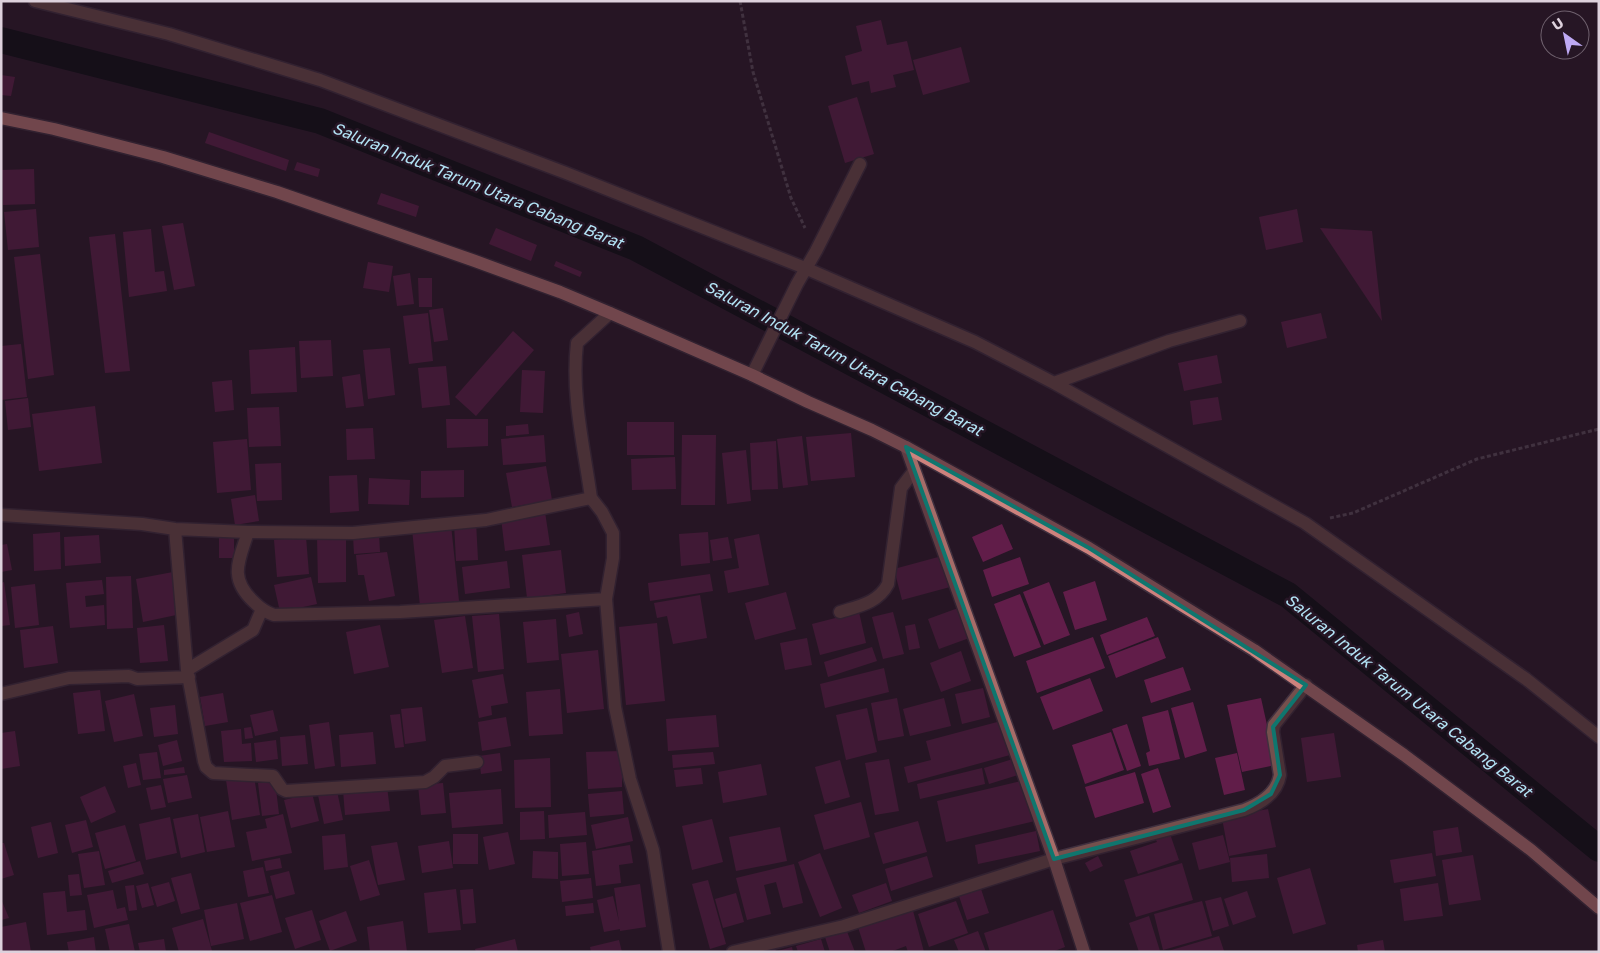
<svg xmlns="http://www.w3.org/2000/svg" width="1600" height="953" viewBox="0 0 1600 953" font-family="'Golos Text',sans-serif">
	<style>
		.lines { fill: none; stroke-linecap: round; stroke-linejoin: round }
		.canal { stroke: #00070b; stroke-width: 26 }
		.building { fill: #611d49 }
		.street-casing { stroke: #40303f; stroke-width: 15 }
		.secondary-casing { stroke: #40303f; stroke-width: 15 }
		.primary-casing { stroke: #40303f; stroke-width: 15 }
		.path { stroke: #60525f; stroke-width: 3; stroke-dasharray: 4 2.5; stroke-linecap: butt }
		.street { stroke: #74504d; stroke-width: 12 }
		.secondary { stroke: #a66c68; stroke-width: 12 }
		.primary { stroke: #cd827d; stroke-width: 12 }
		.marked { fill: none; stroke: #0f766e; stroke-width: 4; stroke-linejoin: round }
		.labels { text-anchor: middle; dominant-baseline: central; stroke-width: 5; stroke-linejoin: round; paint-order: stroke }
		.water-label { font-size: 16px; font-style: italic; fill: #b3e4f6; stroke: #261625 }
	</style>
	<rect width="100%" height="100%" fill="#261625"/>
	<g class="lines">
		<path class="canal" d="M1,40l319,81 316,127 652,347 311,254"/>
	</g>
	<path class="building" d="M881,20l6,25 20,-4 7,29 -21,5 3,12 -25,6 -2,-12 -17,4 -7,-29 17,-5 -6,-25z
		M961,47l9,35 -47,13 -10,-35z
		M1,75l14,2 -4,19 -10,-1z
		M857,97l17,57 -29,9 -17,-57z
		M209,132l80,28 -3,11 -81,-28z
		M297,162l23,7 -2,8 -24,-7z
		M34,169l1,35 -32,1 -1,-35z
		M381,193l38,13 -3,11 -39,-13z
		M36,209l3,38 -31,3 -4,-38z
		M1297,209l6,33 -37,8 -7,-33z
		M183,223l12,63 -21,4 -12,-64z
		M496,228l41,17 -6,16 -42,-17z
		M1320,228l52,3 10,90z
		M151,229l4,43 9,-1 3,20 -38,6 -6,-65z
		M115,234l15,137 -25,2 -16,-136z
		M40,254l14,121 -26,4 -14,-122z
		M556,261l26,11 -2,5 -26,-11z
		M368,262l25,4 -4,26 -26,-4z
		M410,273l4,31 -17,2 -4,-30z
		M418,278h14v29h-13z
		M443,308l5,32 -14,2 -5,-32z
		M428,313l5,48 -24,3 -6,-48z
		M1321,313l6,25 -40,10 -6,-26z
		M513,331l21,19 -58,66 -21,-19z
		M331,340l2,36 -32,2 -2,-37z
		M21,344l6,53 -26,3v-54z
		M295,347l2,45 -46,2 -2,-44z
		M390,348l5,47 -27,4 -5,-49z
		M1217,355l5,28 -38,8 -6,-28z
		M446,366l4,39 -28,3 -4,-40z
		M522,370l23,1 -2,42 -23,-1z
		M360,374l4,32 -18,2 -4,-31z
		M232,380l2,30 -19,2 -3,-30z
		M1218,397l4,23 -29,5 -3,-24z
		M28,398l3,29 -23,3 -3,-29z
		M95,406l7,57 -63,8 -7,-57z
		M279,407l2,39 -32,1 -2,-39z
		M446,419h42v27l-41,2z
		M627,422h47v33h-47z
		M528,424l1,10 -23,2v-10z
		M373,428l2,31 -28,1 -1,-31z
		M851,433l4,44 -44,4 -5,-44z
		M544,435l2,27 -43,3 -2,-26z
		M682,435h34l-1,70h-34z
		M802,436l6,49 -25,3 -6,-49z
		M247,439l4,51 -34,3 -4,-51z
		M776,441l2,48 -26,1 -2,-47z
		M746,450l5,51 -24,3 -5,-51z
		M675,457l1,32 -44,1 -1,-31z
		M281,463l1,37 -25,1 -2,-37z
		M546,466l6,34 -40,7 -6,-34z
		M464,470v27l-43,1v-27z
		M357,475l2,36 -29,2 -1,-37z
		M369,478l41,2 -1,25 -41,-1z
		M255,495l4,26 -24,4 -4,-26z
		M545,512l5,33 -45,6 -4,-33z
		M476,522l2,38 -22,1 -2,-38z
		M1002,524l11,25 -30,13 -11,-25z
		M451,525l8,76 -39,5 -8,-77z
		M60,532l1,37 -27,2 -1,-37z
		M708,532l2,31 -29,3 -2,-32z
		M234,534v24h-15v-23z
		M379,534l1,18 -26,2 -1,-19z
		M759,534l10,51 -41,8 -4,-22 15,-3 -5,-29z
		M99,535l2,28 -36,3 -1,-29z
		M317,536h29v46l-28,1z
		M306,537l3,37 -32,3 -3,-37z
		M728,537l4,21 -19,3 -3,-21z
		M7,544l5,26 -11,2v-27z
		M561,550l5,43 -39,5 -5,-43z
		M387,552l8,44 -26,5 -5,-26h-6l-2,-20z
		M942,556l8,31 -48,13 -8,-31z
		M1020,557l9,27 -37,13 -9,-27z
		M507,561l3,27 -45,6 -3,-27z
		M173,572l8,42 -38,8 -7,-43z
		M710,574l3,17 -63,10 -2,-18z
		M131,576l2,52 -26,1 -1,-52z
		M311,577l6,27 -37,8 -6,-27z
		M102,580l2,14 -19,2 1,11 18,-2 1,20 -35,3 -4,-45z
		M1095,581l12,39 -32,10 -12,-38z
		M4,582l6,43 -9,1v-43z
		M1049,582l21,53 -26,10 -21,-53z
		M35,584l4,41 -24,3 -4,-41z
		M786,592l10,37 -41,11 -10,-37z
		M1020,594l21,53 -27,10 -20,-53z
		M700,595l7,43 -34,6 -6,-28 -10,2 -3,-15z
		M961,607l11,30 -33,12 -11,-30z
		M579,612l4,22 -14,3 -3,-22z
		M859,612l7,31 -46,12 -8,-31z
		M893,612l11,42 -21,5 -11,-42z
		M499,614l5,55 -26,3 -6,-56z
		M465,616l8,52 -31,5 -8,-53z
		M1147,617l8,19 -48,19 -7,-20z
		M556,619l3,41 -32,3 -4,-41z
		M657,623l8,78 -39,4 -7,-78z
		M915,624l5,24 -11,2 -4,-24z
		M164,625l4,36 -28,2 -3,-35z
		M380,625l9,42 -35,7 -8,-42z
		M53,626l5,37 -34,5 -4,-38z
		M1093,637l12,31 -68,25 -11,-32z
		M1158,637l8,21 -50,20 -8,-22z
		M807,638l5,27 -27,5 -5,-27z
		M872,647l5,14 -49,16 -4,-15z
		M598,650l6,59 -37,4 -6,-59z
		M961,651l10,30 -30,11 -11,-29z
		M1183,667l8,23 -40,13 -7,-23z
		M884,668l5,24 -64,16 -5,-24z
		M503,674l5,29 -17,3 1,9 -13,3 -7,-38z
		M1090,678l13,33 -50,19 -13,-33z
		M983,688l7,29 -28,7 -7,-30z
		M560,689l3,45 -34,2 -3,-44z
		M100,690l5,41 -27,3 -5,-41z
		M223,693l5,29 -23,4 -5,-29z
		M134,694l9,42 -29,6 -9,-41z
		M897,698l7,38 -26,5 -7,-38z
		M944,698l7,28 -41,10 -7,-27z
		M1261,698l15,67 -34,7 -15,-67z
		M1193,702l14,49 -22,7 -14,-50z
		M175,705l3,29 -24,3 -4,-29z
		M422,707l4,34 -21,3 -4,-35z
		M867,708l10,44 -31,8 -10,-45z
		M273,710l5,21 -23,5 -5,-21z
		M1168,710l12,49 -31,7 -3,-13 4,-2 -8,-34z
		M400,714l4,33 -9,1 -5,-33z
		M716,715l3,32 -51,4 -2,-32z
		M506,717l5,29 -29,5 -4,-29z
		M1001,721l9,34 -102,28 -4,-16 27,-7 -5,-19z
		M329,722l6,44 -20,3 -6,-44z
		M1127,724l14,42 -14,5 -15,-42z
		M251,727l2,11 -8,1 -1,-11z
		M241,729l1,15 9,-1 1,18 -28,1 -3,-31z
		M15,731l5,35 -19,3v-36z
		M373,732l3,32 -35,3 -2,-32z
		M1111,732l13,38 -39,14 -13,-39z
		M1334,733l7,44 -34,5 -6,-44z
		M305,735l3,29 -26,2 -2,-29z
		M177,740l5,21 -19,5 -5,-21z
		M276,740l2,19 -22,3 -2,-19z
		M622,751v36l-34,2 -2,-37z
		M157,752l4,26 -18,2 -4,-26z
		M713,752l2,12 -42,4 -1,-13z
		M500,753l2,18 -21,3 -2,-18z
		M1237,753l8,37 -21,5 -9,-37z
		M550,758l1,49 -36,1 -1,-48z
		M1016,758l5,16 -32,10 -5,-16z
		M889,759l10,52 -24,4 -10,-52z
		M840,760l10,37 -25,7 -10,-37z
		M136,763l5,22 -13,3 -5,-22z
		M761,764l6,31 -44,8 -5,-31z
		M184,767l1,6 -21,2v-5z
		M701,768l2,16 -27,3 -2,-17z
		M982,768l3,16 -65,15 -3,-15z
		M1158,768l13,39 -18,6 -12,-39z
		M1135,772l9,31 -49,15 -10,-31z
		M187,775l5,23 -24,5 -5,-24z
		M254,776l6,39 -28,5 -6,-40z
		M1025,780l10,41 -89,21 -9,-41z
		M275,781l4,33 -17,2 -4,-33z
		M443,783l3,30 -25,2 -3,-30z
		M161,785l5,22 -15,3 -5,-22z
		M105,786l11,26 -25,11 -11,-26z
		M387,786l3,25 -45,4 -2,-25z
		M501,789l2,35 -51,4 -3,-35z
		M337,791l6,29 -19,4 -6,-29z
		M622,791l2,23 -34,3 -2,-23z
		M312,793l7,28 -28,7 -7,-28z
		M861,802l9,35 -46,13 -10,-35z
		M1268,809l8,38 -47,9 -7,-38z
		M228,811l7,36 -28,5 -7,-35z
		M544,811l1,28 -25,1v-28z
		M585,812l2,23 -38,3 -1,-23z
		M198,814l7,38 -24,6 -8,-39z
		M283,814l9,39 -40,8 -6,-29 21,-4 -2,-9z
		M170,817l7,36 -31,7 -7,-36z
		M628,817l5,24 -37,8 -5,-24z
		M712,819l11,43 -31,8 -10,-44z
		M86,820l7,27 -21,6 -7,-28z
		M918,821l9,31 -44,12 -9,-31z
		M51,822l7,31 -20,5 -7,-31z
		M125,825l11,36 -31,8 -10,-36z
		M780,827l7,34 -51,10 -7,-34z
		M1458,827l4,25 -26,4 -3,-25z
		M1036,831l4,20 -62,13 -3,-19z
		M1169,831l10,29 -41,14 -8,-23 27,-9 -3,-6z
		M508,832l7,32 -26,6 -6,-33z
		M345,834l3,33 -24,3 -2,-34z
		M453,834h25v30h-25z
		M1223,835l7,27 -31,8 -7,-27z
		M449,841l4,27 -31,5 -4,-27z
		M397,842l8,38 -27,5 -7,-39z
		M586,842l3,32 -27,2 -2,-32z
		M1,843h3l10,32 -13,4z
		M630,845l3,18 -14,2 2,18 -25,3 -4,-35z
		M99,851l6,34 -21,3 -6,-34z
		M533,851l25,1v27l-26,-1z
		M820,853l22,55 -22,9 -22,-55z
		M1432,853l4,23 -42,7 -4,-23z
		M1267,854l2,24 -37,4 -2,-24z
		M1473,855l8,45 -32,5 -7,-45z
		M927,856l6,21 -42,14 -6,-22z
		M1098,856l5,10 -13,6 -5,-9z
		M280,858l2,10 -16,3 -2,-10z
		M369,860l11,35 -20,6 -10,-35z
		M140,861l4,13 -32,9 -4,-12z
		M1182,863l11,37 -57,17 -12,-37z
		M794,864l9,39 -20,5 -7,-26 -12,3 7,29 -24,6 -11,-42z
		M263,867l6,26 -21,4 -5,-26z
		M1310,868l16,56 -33,10 -16,-56z
		M289,871l6,23 -19,5 -6,-23z
		M191,873l9,36 -19,5 -10,-36z
		M79,874l3,21 -12,1 -2,-21z
		M591,878l2,20 -31,4 -2,-21z
		M708,880l18,64 -16,5 -18,-65z
		M169,882l6,19 -18,6 -6,-20z
		M148,883l6,22 -12,3 -6,-22z
		M886,883l6,18 -33,12 -7,-18z
		M1438,883l5,33 -39,5 -4,-32z
		M640,884l6,43 -26,4v-2l-16,3 -7,-32 16,-4 6,26 -5,-34z
		M134,885l3,25 -8,1 -4,-25z
		M980,886l9,27 -22,7 -9,-27z
		M456,889l5,41 -33,3 -4,-40z
		M473,889l3,34 -13,1 -3,-34z
		M113,890l4,19 8,-2 3,13 -34,8 -7,-33z
		M65,891l2,21 18,-2 2,20 -40,5 -4,-42z
		M1247,891l9,26 -23,8 -9,-26z
		M736,893l8,29 -21,6 -8,-29z
		M272,895l10,37 -32,9 -10,-38z
		M1221,897l8,29 -16,5 -8,-30z
		M1,899l8,19 -8,2z
		M956,901l12,32 -39,14 -11,-33z
		M1202,901l10,35 -49,14 -9,-36z
		M237,903l7,36 -33,7 -7,-36z
		M593,903l1,10 -28,3 -1,-10z
		M912,907l12,45h-16l-2,-6 -16,6h-24l-9,-28z
		M312,910l9,30 -26,9 -10,-31z
		M1053,910l12,37 -13,5h-62l-6,-19z
		M346,911l11,30 -27,10 -11,-30z
		M1149,916l11,35 -21,1 -10,-29z
		M203,919l9,32 -33,1 -7,-24z
		M403,921l4,31h-37l-3,-25z
		M26,922l5,30h-30v-25z
		M129,924l6,28h-25l-5,-23z
		M846,929l9,23h-25l-5,-15z
		M978,931l8,21h-27l-5,-12z
		M1219,936l5,15 -56,1v-1z
		M94,937l2,15h-27l-2,-10z
		M164,939l2,13h-26l-2,-9z
		M515,939l3,13h-42l-1,-3z
		M821,939l4,13h-27l-2,-6z
		M619,940l3,12h-31l-1,-5z
		M1383,940l2,12h-27l-1,-7z
		M792,947l1,5h-15v-1z
		M775,948l1,4h-15z"/>
	<g class="lines">
		<g class="street-casing">
			<path id="street" d="M35,1l134,33 151,46 246,93 239,95 170,74 79,41 251,140 221,156 73,58
				M610,313l-33,30c-6,52 7,104 14,155l11,14 11,21v25l-7,41 9,108 15,72 23,71 16,102
				M752,375l45,-91 19,-33 44,-87
				M1054,383l115,-42 71,-20
				M1,515l141,9 33,5 73,3 105,1 133,-13 105,-22
				M175,529l12,141 17,91 2,6 7,6 60,3 9,13 4,2 139,-9 9,-5 11,-11 32,-4
				M248,532c-9,29 -20,46 6,70 6,6 11,10 20,13l126,-3 206,-13
				M840,612c19,-6 38,-9 48,-28l13,-96 13,-17
				M187,670l66,-40 9,-21
				M1,694l68,-16 60,-2 8,3 52,-2
				M733,952l111,-26 210,-67 190,-49c16,-6 33,-16 36,-35l-7,-43 1,-7 32,-40"/>
		</g>
		<g class="secondary-casing">
			<path id="secondary" d="M906,447l148,412 30,93"/>
		</g>
		<g class="primary-casing">
			<path id="primary" d="M1,118l53,11 109,28 114,35 198,69 85,31 50,21 142,62 56,27 64,28 34,17 183,101 165,102 150,105 127,95 68,58"/>
		</g>
		<path class="path" d="M740,1l13,71 38,126 14,30
			M1330,518l23,-5 124,-54 122,-30"/>
		<use href="#street" class="street"/>
		<use href="#secondary" class="secondary"/>
		<use href="#primary" class="primary"/>
	</g>
	<path d="M0 0H1600V953H0ZM906,447l183,101 217,137 -33,42 7,48 -9,19 -27,16 -190,49z" fill="#261625" fill-opacity=".55" fill-rule="evenodd"/>
	<path class="marked" d="M906,447l183,101 217,137 -33,42 7,48 -9,19 -27,16 -190,49z"/>
	<g class="labels">
		<g class="water-label">
			<text transform="translate(478 185) rotate(22)">Saluran Induk Tarum Utara Cabang Barat</text>
			<text transform="translate(844 358) rotate(28)">Saluran Induk Tarum Utara Cabang Barat</text>
			<text transform="translate(1409 695) rotate(39)">Saluran Induk Tarum Utara Cabang Barat</text>
		</g>
	</g>
	<rect width="1600" height="953" fill="none" stroke="#ddd1dc" stroke-width="5"/>
	<g transform="translate(1565 35) rotate(327)"><circle r="24" fill="#261625" stroke="#6f616e"/>
	<path d="M0-4L9 19L0 12L-9 19Z" fill="#bea9f4"/>
	<text y="-8" font-size="14" font-weight="bold" text-anchor="middle" fill="#ddd1dc">U</text>
	</g>
</svg>
